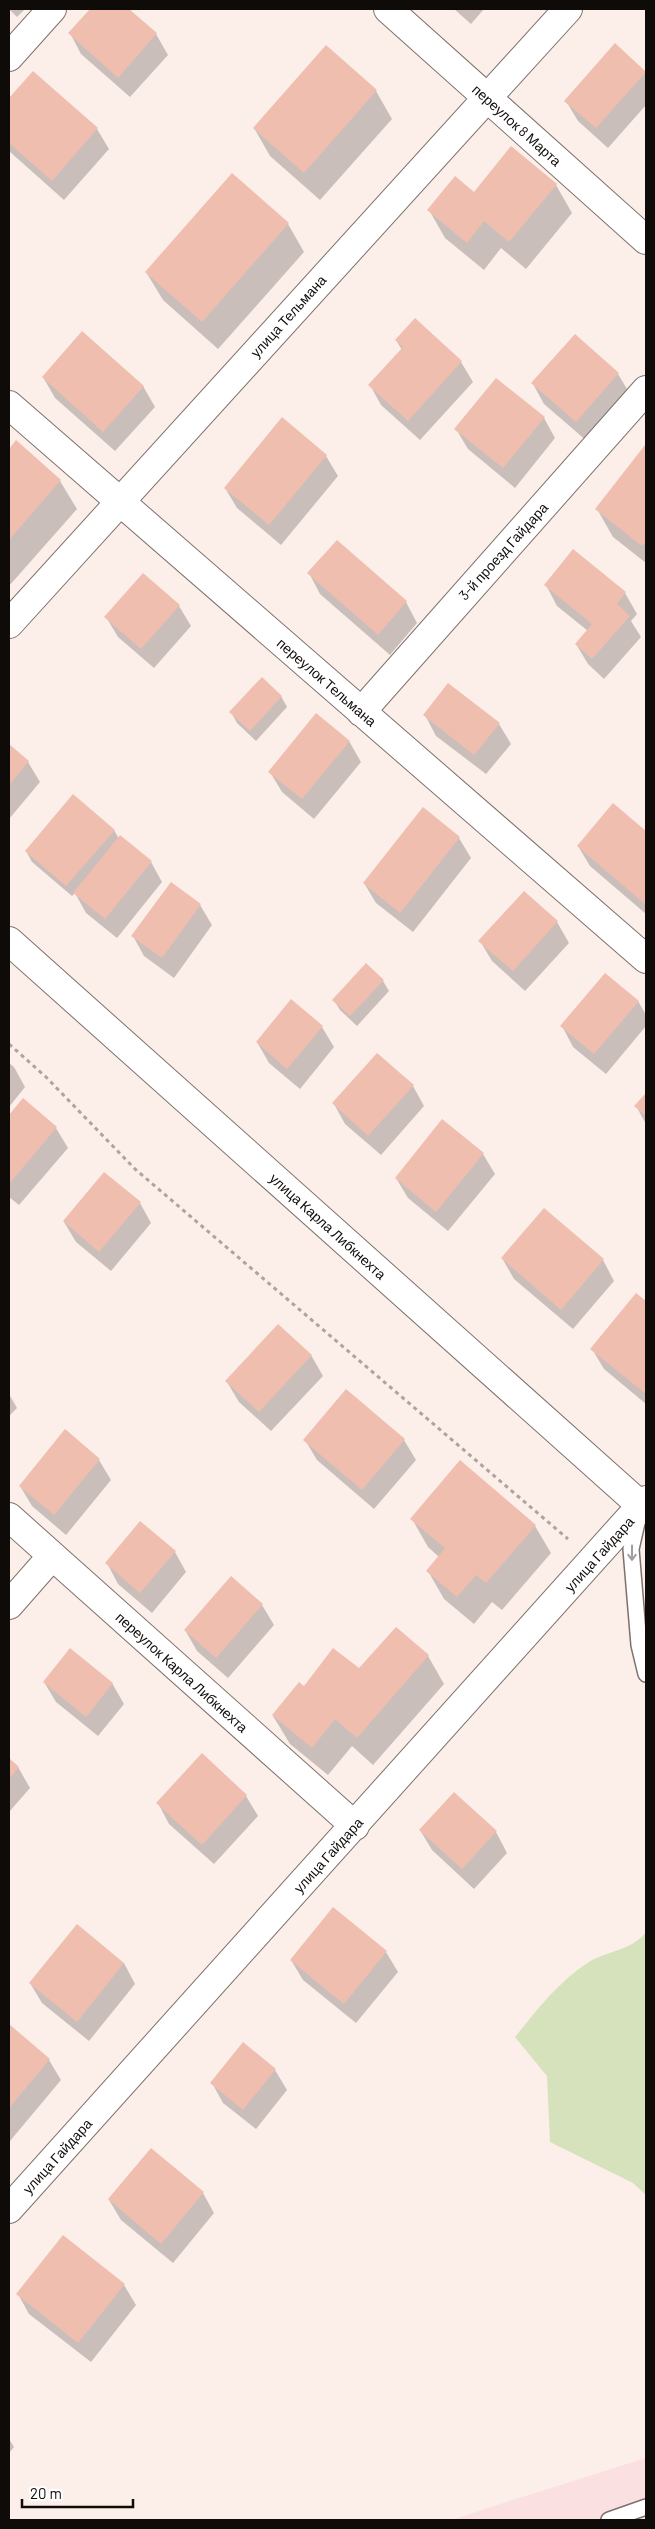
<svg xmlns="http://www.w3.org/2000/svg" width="655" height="2529" viewBox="0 0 655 2529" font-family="Barlow,sans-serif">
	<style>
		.industrial { fill: #fbe0e2 }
		.green { fill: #d5e2bc }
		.shadow { fill: #0003 }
		.building { fill: #f0beaf }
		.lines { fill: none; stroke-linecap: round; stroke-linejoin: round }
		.service-casing { stroke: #7e716c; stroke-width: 18 }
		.minor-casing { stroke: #7e716c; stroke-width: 30 }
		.secondary-casing { stroke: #7e716c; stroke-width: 30 }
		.path { stroke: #aea39f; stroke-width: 3; stroke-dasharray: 4 4; stroke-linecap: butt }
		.service { stroke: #fff; stroke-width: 15 }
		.minor { stroke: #fff; stroke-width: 28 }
		.secondary { stroke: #fff; stroke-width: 28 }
		.oneway { stroke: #9f9d9d }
		.labels { text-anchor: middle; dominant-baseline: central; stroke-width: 4; stroke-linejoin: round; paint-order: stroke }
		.street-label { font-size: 14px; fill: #0f0b09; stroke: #fff }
	</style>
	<rect width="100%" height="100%" fill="#fceee9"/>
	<path class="industrial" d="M646,2458v62h-195l43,-14z"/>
	<path class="green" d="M646,1932v263l-13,-12 -83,-41 -3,-66 -32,-39c22,-27 44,-56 74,-75 18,-11 44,-12 57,-30z"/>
	<path class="shadow" d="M9,9h16l-8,8z
		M91,9h37l28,25 12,21 -38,42 -49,-43 -11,-21z
		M454,9h30l-13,15z
		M616,45l30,27v33l-38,43 -30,-27 -12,-20z
		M326,47l50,44 16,28 -72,81 -50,-44 -16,-28z
		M33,72l64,57 12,20 -45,51 -55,-49v-51z
		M556,185l16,28 -46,56 -25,-21 -17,22 -39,-32 -16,-28 45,-16z
		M288,224l16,28 -86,97 -55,-49 -17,-28z
		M415,320l46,42 12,20 -53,58 -39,-35 -11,-20 32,-35 -6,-10z
		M575,335l43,39 12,20 -42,48 -44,-38 -11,-20z
		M43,377l100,9 12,21 -40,44 -60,-53z
		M544,418l11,20 -40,50 -47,-39 -12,-20z
		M16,442l44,39 17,28 -68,77v-135z
		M645,447l1,1v115l-33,-26 -16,-28z
		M326,456l12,20 -57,69 -44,-37 -12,-20z
		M573,551l52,42 12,21 -6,7 10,16 -37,42 -16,-15 -12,-20 12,-13 -31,-25 -11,-21z
		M309,573l97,29 11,21 -27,32 -70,-61z
		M179,606l12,20 -37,42 -36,-31 -12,-20z
		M281,696l6,11 -31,34 -19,-18 -6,-11z
		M425,715l74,9 12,20 -25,30 -50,-38z
		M349,741l12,21 -47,57 -32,-27 -12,-20z
		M9,746l19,16 12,20 -31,37z
		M613,805l33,28v81l-56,-48 -12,-20z
		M114,830l5,9 32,23 11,20 -45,56 -31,-25 -11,-20 -3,3 -40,-34 -6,-11z
		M459,838l12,20 -58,74 -37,-29 -12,-20z
		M171,883l29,22 12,20 -38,53 -30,-22 -11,-20z
		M524,892l33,30 12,21 -44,48 -33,-30 -12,-20z
		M383,981l6,10 -32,35 -17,-16 -6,-10z
		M638,1001l8,14v11l-40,48 -33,-27 -11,-21z
		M322,1027l12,20 -34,42 -31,-26 -12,-21z
		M9,1063l5,4 11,20 -16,20z
		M413,1086l11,20 -43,49 -36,-31 -11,-20z
		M646,1094v30l-10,-18z
		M23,1100l33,28 12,20 -49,57 -10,-8v-80z
		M483,1154l12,20 -47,57 -40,-33 -12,-20z
		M140,1203l11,20 -40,48 -35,-29 -12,-20z
		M502,1258l101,2 11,21 -41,48 -59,-50z
		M636,1294l10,9v101l-42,-35 -12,-20z
		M311,1355l12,21 -52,55 -32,-29 -12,-20z
		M9,1394l8,14 -8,8z
		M305,1440h99l12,20 -42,49 -57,-49z
		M99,1460l12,20 -45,55 -34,-29 -12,-20z
		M412,1519l123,7 16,27 -49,57 -10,-8 -18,22 -30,-25 -16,-28 11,-14 -11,-10z
		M175,1552l11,20 -34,41 -34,-29 -11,-21z
		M262,1605l12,20 -46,53 -31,-27 -12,-21z
		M397,1628l31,28 16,28 -71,81 -21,-19 -24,29 -38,-31 -17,-28 31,-28 56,-18z
		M44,1682l68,1 12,21 -26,32 -42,-34z
		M202,1755l44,41 12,20 -44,48 -45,-40 -11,-21z
		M9,1760l9,7 12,21 -21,24z
		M420,1830l76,2 11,21 -33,36 -42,-39z
		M386,1952l12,20 -42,51 -53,-43 -12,-20z
		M124,1963l11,21 -46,57 -47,-38 -12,-20z
		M9,2026l40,34 12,20 -51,61z
		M243,2044l32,26 12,20 -31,39 -33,-26 -11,-20z
		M203,2193l11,20 -41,50 -52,-43 -12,-20z
		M63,2237l61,48 12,20 -45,57 -62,-48 -11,-20z
		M9,2439l5,8 -5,6z"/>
	<path class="building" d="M90,9h39l28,24 -39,45 -50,-45z
		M615,43l31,29 -50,56 -32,-27z
		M326,45l51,45 -73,83 -51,-45z
		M33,71l65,57 -46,53 -43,-38v-45z
		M511,146l46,38 -48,58 -25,-21 -17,22 -40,-33 28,-34 19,16z
		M232,173l57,50 -87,99 -57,-50z
		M415,318l47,43 -54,60 -40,-36 35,-38 -8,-7z
		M82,331l62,55 -41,46 -61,-55z
		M575,334l44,39 -43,49 -45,-39z
		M496,378l49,39 -42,51 -49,-39z
		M282,417l45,38 -58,70 -45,-37z
		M16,440l45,40 -52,60v-91z
		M645,445l1,96 -4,5 -47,-37z
		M337,540l70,61 -29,34 -71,-62z
		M573,549l53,43 -9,12 13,12 -38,43 -17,-15 17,-20 -48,-39z
		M143,573l37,32 -39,44 -37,-32z
		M262,677l20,19 -32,35 -21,-19z
		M448,683l52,40 -26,32 -51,-40z
		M316,713l34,28 -48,58 -34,-27z
		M9,744l20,17 -20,24z
		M73,794l42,36 -49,56 -41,-35z
		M613,803l33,28v74l-69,-59z
		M423,807l37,30 -60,76 -37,-30z
		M120,835l32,26 -47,58 -32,-26z
		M171,882l30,22 -39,54 -31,-22z
		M524,891l34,30 -45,50 -35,-30z
		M366,963l18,17 -34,36 -18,-16z
		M605,973l34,28 -45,53 -34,-28z
		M291,999l32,27 -36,43 -31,-27z
		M377,1053l37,32 -46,51 -36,-33z
		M646,1093v23l-12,-10z
		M23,1098l34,29 -48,57v-69z
		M442,1119l42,34 -48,59 -41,-34z
		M104,1172l37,30 -42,50 -36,-31z
		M544,1208l60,51 -43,51 -60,-52z
		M636,1293l10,8v93l-56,-45z
		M278,1324l34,31 -53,57 -34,-31z
		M346,1389l59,50 -43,51 -59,-50z
		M65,1429l35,30 -46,56 -35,-29z
		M460,1460l76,65 -50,58 -10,-8 -19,22 -31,-26 19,-23 -35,-29z
		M140,1521l36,30 -36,42 -35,-30z
		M231,1576l32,28 -47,54 -32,-28z
		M396,1627l33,28 -72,83 -22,-19 -23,29 -40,-33 27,-33 5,4 29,-38 26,20z
		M70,1648l43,35 -27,34 -43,-35z
		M202,1753l45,42 -45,50 -46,-42z
		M9,1758l10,9 -10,12z
		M454,1792l43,39 -35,38 -43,-39z
		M333,1907l54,44 -43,53 -54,-44z
		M77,1924l47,39 -47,59 -48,-39z
		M9,2024l41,35 -41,49z
		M243,2042l33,27 -33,41 -33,-27z
		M151,2148l53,44 -43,52 -53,-45z
		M63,2235l62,49 -47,59 -62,-49z"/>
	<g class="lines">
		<g class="service-casing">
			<path id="service" d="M639,1514l-8,35 8,96 7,29
				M609,2520l37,-13"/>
		</g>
		<g class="minor-casing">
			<path id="minor" d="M388,9l258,231
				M9,57l43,-48
				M9,405l637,554
				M9,624l559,-615
				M361,712l285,-322
				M9,1517l346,309
				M9,1605l43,-49
				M9,2209l637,-709"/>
		</g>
		<g class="secondary-casing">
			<path id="secondary" d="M9,941l637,569"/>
		</g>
		<path class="path" d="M9,1044l37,33 89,92 433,370"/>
		<use href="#service" class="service"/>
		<use href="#minor" class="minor"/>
		<use href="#secondary" class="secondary"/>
	</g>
	<defs><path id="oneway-shaft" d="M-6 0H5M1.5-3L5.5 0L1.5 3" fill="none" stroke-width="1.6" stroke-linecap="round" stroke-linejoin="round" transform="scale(1.25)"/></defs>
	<use class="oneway" href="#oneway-shaft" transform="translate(632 1553) rotate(90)"/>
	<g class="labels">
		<g class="street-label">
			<text transform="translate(517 125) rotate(42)">переулок 8 Марта</text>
			<text transform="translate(288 316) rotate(-48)">улица Тельмана</text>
			<text transform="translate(503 551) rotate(-48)">3-й проезд Гайдара</text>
			<text transform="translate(327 682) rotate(41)">переулок Тельмана</text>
			<text transform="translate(328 1226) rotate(42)">улица Карла Либкнехта</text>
			<text transform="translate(599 1554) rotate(-48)">улица Гайдара</text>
			<text transform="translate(182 1672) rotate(42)">переулок Карла Либкнехта</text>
			<text transform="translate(328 1855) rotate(-48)">улица Гайдара</text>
			<text transform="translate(57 2156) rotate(-48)">улица Гайдара</text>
		</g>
	</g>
	<rect width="655" height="2529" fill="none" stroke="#0f0b09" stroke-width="20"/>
	<path d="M22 2499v8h111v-8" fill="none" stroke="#0f0b09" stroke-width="2.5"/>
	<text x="30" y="2499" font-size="15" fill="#0f0b09" stroke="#ffffff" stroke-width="4" paint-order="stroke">20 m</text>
</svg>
